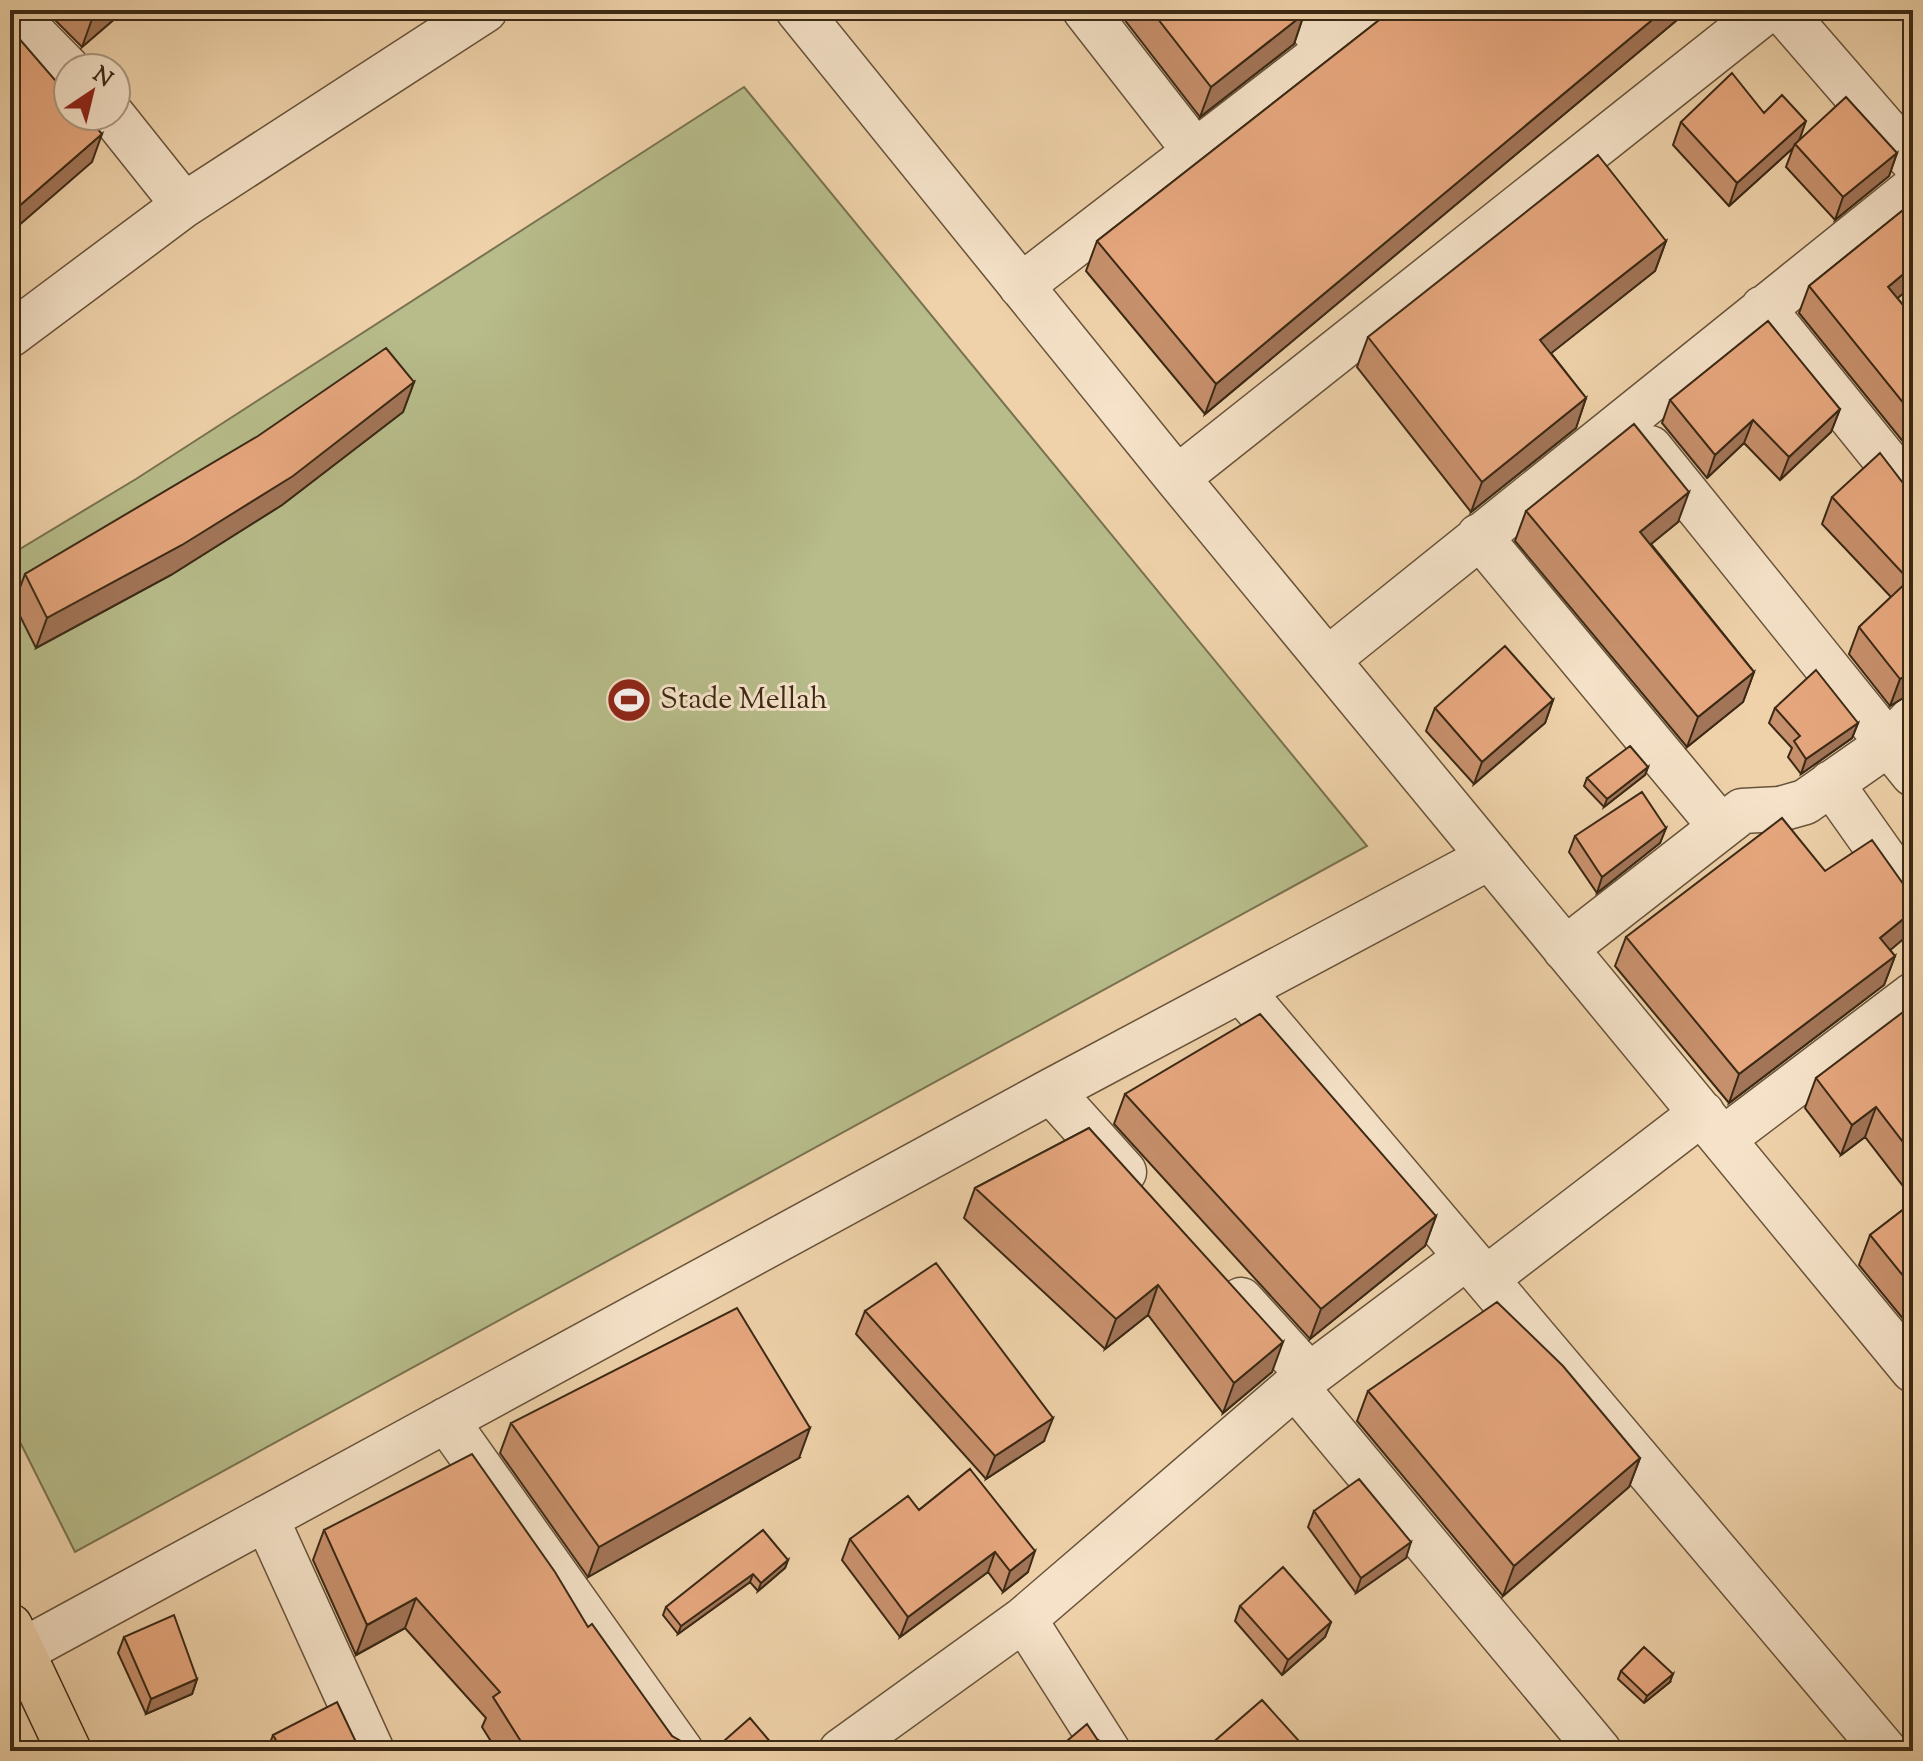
<svg xmlns="http://www.w3.org/2000/svg" width="1923" height="1761" viewBox="0 0 1923 1761" font-family="'Sorts Mill Goudy',serif">
	<style>
		.green { fill: #b7bc8a; stroke: #797250; stroke-width: 2 }
		.lines { fill: none; stroke-linecap: round; stroke-linejoin: round }
		.minor-casing { stroke: #68533a; stroke-width: 47 }
		.major-casing { stroke: #3b2915; stroke-width: 47 }
		.minor { stroke: #f5e2c8; stroke-width: 44 }
		.major { stroke: #efd2aa; stroke-width: 44 }
		.wall { fill: #c7906c; stroke: #3b2915; stroke-width: 2 }
		.shaded-wall { fill: #a27558; stroke: #3b2915; stroke-width: 2 }
		.building { fill: #e7a77e; stroke: #3b2915; stroke-width: 2 }
		.labels { text-anchor: middle; dominant-baseline: central; stroke-width: 6; stroke-linejoin: round; paint-order: stroke }
		.poi-label { font-size: 30px; fill: #3b2915; stroke: #f5e2c8; text-anchor: start }
	</style>
	<rect width="100%" height="100%" fill="#efd2aa"/>
	<filter id="stains"><feTurbulence type="fractalNoise" baseFrequency=".0025" numOctaves="4"/><feColorMatrix values="0 0 0 0 .2 0 0 0 0 .09 0 0 0 0 .02 0 0 0 .5 -.17"/></filter>
	<radialGradient id="worn" r=".72"><stop offset=".6" stop-color="#630" stop-opacity="0"/><stop offset="1" stop-color="#630" stop-opacity=".3"/></radialGradient>
	<path class="green" d="M744,87l623,759 -1292,706 -65,-130v-867l126,-76z"/>
	<g class="lines">
		<g class="minor-casing">
			<path id="minor" d="M10,10l58,59
				M798,10l379,468 736,892
				M1085,10l110,141
				M1299,10l30,40
				M1782,10l131,151
				M113,116l71,89
				M1021,286l358,-276
				M1763,308l150,186
				M10,335l174,-130 301,-195
				M1650,448l263,326
				M1177,478l590,-468
				M1479,536l242,291
				M1327,660l586,-471
				M1831,783l82,116
				M1565,949l177,-138 38,-2 25,-7 83,-58 25,-26
				M1242,991l643,760
				M1051,1091l73,81
				M1723,1139l190,-144
				M1487,1278l215,-165
				M1241,1300l68,75
				M1295,1386l304,365
				M446,1420l235,331
				M266,1518l106,233
				M22,1651l1029,-560 439,-234
				M841,1751l183,-132
				M1108,1751l-84,-132 271,-233 172,-129"/>
		</g>
		<g class="major-casing">
			<path id="major" d="M10,1626l59,125"/>
		</g>
		<use href="#minor" class="minor"/>
		<use href="#major" class="major"/>
	</g>
	<path class="wall" d="M45,10h80l-43,37z
		M1117,10h185l2,4 -10,30 -94,73z
		M1392,10h297l-484,404 -119,-143 11,-30z
		M1764,113l36,26 97,14 -8,23 -54,44 -49,-53 7,-19 -64,58 -56,-61 8,-23z
		M1913,202v83l-16,13 16,19v137l-114,-141 10,-27z
		M1666,241l-11,30 -104,82 35,45 -10,30 -105,84 -114,-145 11,-30z
		M414,382l-11,30 -121,93 -111,70 -135,73 -22,-44 11,-30z
		M1670,400l170,9 -9,23 -51,48 -36,-37 -37,35 -45,-55z
		M1903,483l10,6v203l-23,14 -41,-52 10,-27 32,-30 -69,-73 10,-27z
		M1526,511l152,11 -27,22 103,128 -11,30 -56,45 -172,-206z
		M1553,700l-8,23 -71,61 -48,-53 9,-23z
		M1775,708l83,15 -6,15 -51,36 -13,-17 4,-9 -23,-25z
		M1648,767l-3,8 -41,32 -20,-21 3,-8z
		M1666,828l-6,15 -63,50 -28,-41 6,-16z
		M1626,937l264,13 5,6 -11,29 -155,118 -114,-137z
		M1913,1016v183l-48,-62 -24,18 -36,-47 11,-30z
		M1125,1094l311,122 -11,30 -115,93 -196,-215z
		M1089,1128l183,244 -49,41 -75,-98 -43,34 -141,-131 11,-30z
		M1913,1202v129l-54,-66 11,-30z
		M865,1311l179,130 -58,38 -130,-145z
		M1368,1391l272,67 -11,29 -126,109 -146,-175z
		M511,1423l288,35 -211,119 -88,-124z
		M970,1469l58,103 -25,20 -15,-20 -88,65 -58,-77 8,-21 69,-29z
		M1314,1511l92,47 -50,35 -48,-66z
		M324,1530l264,97 84,109 20,15h-195l-15,-24 4,-9 -81,-90 -49,27 -43,-95z
		M788,1560l-3,8 -27,23 -8,-9 -72,52 -15,-19 3,-8z
		M1240,1606l91,16 -6,15 -43,38 -47,-54z
		M124,1637l73,42 -5,15 -46,20 -28,-61z
		M1621,1671l49,11 -26,21 -26,-24z
		M273,1735l83,7 -3,9h-86z"/>
	<path class="shaded-wall" d="M103,10h22l-43,37 10,-28z
		M1664,10h25l-484,404 11,-30z
		M1304,14l-10,30 -94,73 11,-30z
		M1806,121l-8,23h-3l-2,4 -64,58 8,-23z
		M102,134l-10,28 -82,71v-19z
		M1897,153l-8,23 -54,44 8,-23z
		M1666,241l-11,30 -125,99 10,-30z
		M1913,266v19l-35,30 10,-28z
		M414,382l-11,30 -121,93 -111,70 -135,73 11,-30z
		M1586,398l-10,30 -105,84 11,-30z
		M1840,409l-9,23 -51,48 9,-23z
		M1753,420l-9,23 -37,35 8,-23z
		M1689,492l-11,30 -49,40 11,-30z
		M1913,671v21l-23,14 10,-27z
		M1754,672l-11,30 -56,45 11,-30z
		M1553,700l-8,23 -71,61 8,-22z
		M1858,723l-6,15 -51,36 5,-15z
		M1648,767l-3,8 -41,32 3,-8z
		M1666,828l-6,15 -63,50 5,-16z
		M1913,911v20l-43,36 10,-29z
		M1895,956l-11,29 -155,118 10,-29z
		M1876,1107l-11,30 -24,18 11,-30z
		M1436,1216l-11,30 -115,93 11,-30z
		M1158,1285l-10,30 -43,34 11,-30z
		M1283,1342l-11,30 -49,41 11,-30z
		M1053,1418l-9,23 -58,38 9,-23z
		M810,1428l-11,30 -211,119 11,-30z
		M1640,1458l-11,29 -126,109 11,-30z
		M1411,1542l-5,16 -50,35 5,-15z
		M1035,1551l-7,21 -25,20 7,-21z
		M995,1552l-7,20 -88,65 8,-20z
		M788,1560l-3,8 -27,23 3,-8z
		M753,1574l-3,8 -72,52 3,-8z
		M416,1598l-11,30 -49,27 11,-30z
		M1331,1622l-6,15 -43,38 6,-15z
		M1673,1674l-3,8 -26,21 3,-7z
		M197,1679l-5,15 -46,20 5,-15z"/>
	<path class="building" d="M83,10h20l-11,9z
		M1151,10h151l2,4 -93,73z
		M1392,10h272l-448,374 -119,-143z
		M10,28l58,67v21h18l16,18 -92,80z
		M1732,73l32,40 18,-18 24,26 -69,62 -56,-61z
		M1846,97l51,56 -54,44 -48,-53z
		M1598,155l68,86 -126,99 46,58 -104,84 -114,-145z
		M1913,202v64l-25,21 25,30v98l-104,-129z
		M1768,321l72,88 -51,48 -36,-37 -38,35 -45,-55z
		M386,348l28,34 -121,94 -111,69 -135,73 -22,-44 233,-138z
		M1634,424l55,68 -49,40 114,140 -56,45 -172,-206z
		M1880,453l23,30 10,6v182l-13,8 -41,-52 50,-47 -77,-83z
		M1505,646l48,54 -71,62 -47,-54z
		M1816,670l42,53 -52,36 -12,-18 6,-5 -25,-28z
		M1630,746l18,21 -41,32 -20,-21z
		M1642,792l24,36 -64,49 -27,-41z
		M1782,818l43,53 47,-31 32,45 9,7v19l-33,27 15,18 -156,118 -113,-137z
		M1907,1009l6,7v139l-37,-48 -24,18 -36,-47z
		M1260,1014l176,202 -115,93 -196,-215z
		M1089,1128l194,214 -49,41 -76,-98 -42,34 -141,-131z
		M1913,1202v86l-43,-53z
		M936,1263l117,155 -58,38 -130,-145z
		M1497,1302l66,64 77,92 -126,108 -146,-175z
		M737,1308l73,120 -211,119 -88,-124z
		M472,1454l83,118 33,55 4,-3 80,112 16,9 4,6h-165l-34,-54 7,-5 -84,-94 -49,27 -43,-95z
		M970,1469l65,82 -25,20 -15,-19 -87,65 -58,-78 58,-43 11,14z
		M1359,1479l52,63 -50,36 -47,-67z
		M763,1530l25,30 -27,23 -8,-9 -72,52 -15,-19z
		M1283,1567l48,55 -43,38 -48,-54z
		M174,1615l23,64 -46,20 -27,-62z
		M1644,1647l29,27 -26,22 -26,-25z
		M1262,1700l46,51h-105z
		M337,1702l19,40 -6,3 3,6h-71l-9,-16z
		M750,1718l28,33h-59l-3,-3z
		M1087,1724l10,15 17,12h-59z"/>
	<defs>
		<g id="stadium-disc" transform="scale(2.3)"><circle r="9.5" fill="#8f2418" stroke="#f5e2c8"/><path d="M0-5a6.5 5 0 1 0 0 10a6.5 5 0 1 0 0-10ZM-3.5-1.8h7v3.6h-7Z" fill="#fff"/></g>
	</defs>
	<g fill-rule="evenodd">
		<use href="#stadium-disc" x="629" y="700"/>
	</g>
	<g class="labels">
		<g class="poi-label">
			<text x="660" y="700">Stade Mellah</text>
		</g>
	</g>
	<rect width="1923" height="1761" fill="none" stroke="#efd2aa" stroke-width="40"/>
	<rect x="12" y="12" width="1899" height="1737" fill="none" stroke="#3b2915" stroke-width="4"/>
	<rect x="20" y="20" width="1883" height="1721" fill="none" stroke="#3b2915" stroke-width="2"/>
	<g transform="translate(92 92) rotate(35)"><circle r="38" fill="#f5e2c8" stroke="#ab9880" stroke-width="2"/>
	<path d="M0-6L14 30L0 20L-14 30Z" fill="#8f2418"/>
	<text y="-12" font-size="22" font-weight="bold" text-anchor="middle" fill="#3b2915">N</text>
	</g>
	<rect width="100%" height="100%" filter="url(#stains)"/>
	<rect width="100%" height="100%" fill="url(#worn)"/>
</svg>
